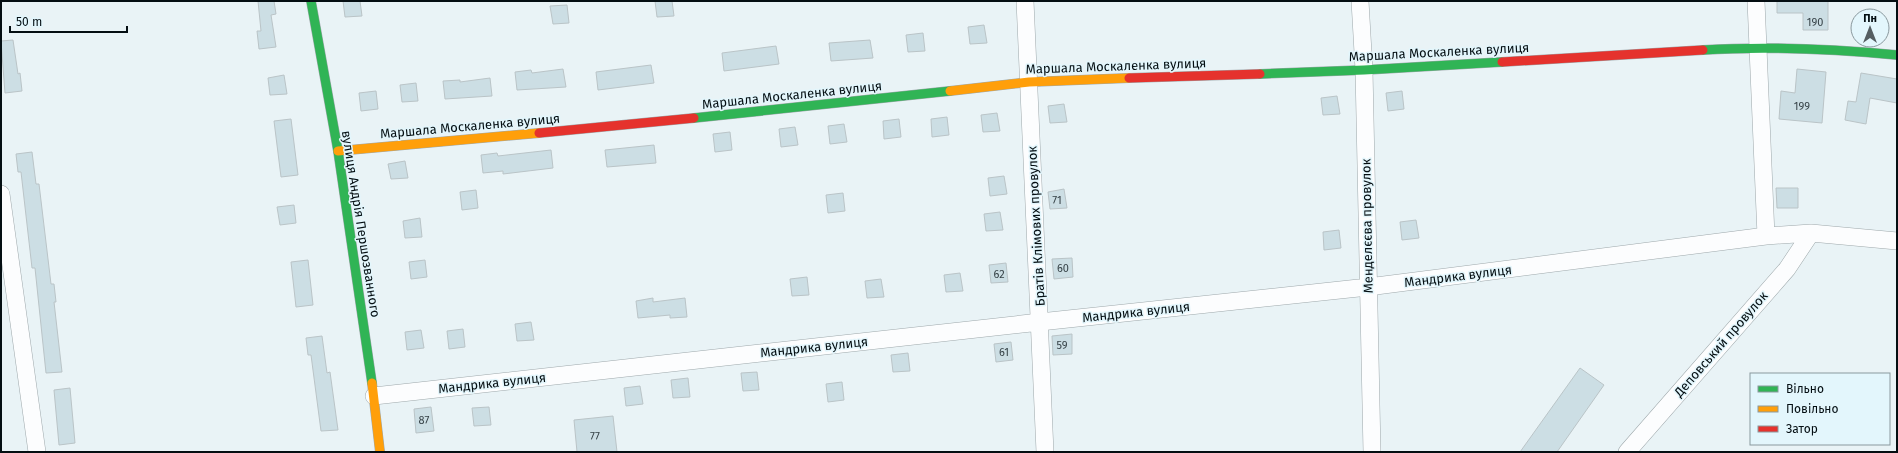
<svg xmlns="http://www.w3.org/2000/svg" width="1898" height="453" viewBox="0 0 1898 453" font-family="'Fira Sans',sans-serif">
	<style>
		.building { fill: #ccdee4; stroke: #bac4c7 }
		.lines { fill: none; stroke-linecap: round; stroke-linejoin: round }
		.street-casing { stroke: #9ea8ab; stroke-width: 18 }
		.fast-casing { stroke: #9ea8ab; stroke-width: 10 }
		.slow-casing { stroke: #9ea8ab; stroke-width: 10 }
		.jam-casing { stroke: #9ea8ab; stroke-width: 10 }
		.street { stroke: #fcfdfe; stroke-width: 17 }
		.fast { stroke: #30b455; stroke-width: 9 }
		.slow { stroke: #ff9f0a; stroke-width: 9 }
		.jam { stroke: #e5322d; stroke-width: 9 }
		.labels { text-anchor: middle; dominant-baseline: central; stroke-width: 3; stroke-linejoin: round; paint-order: stroke }
		.number-label { font-size: 11px; fill: #374348 }
		.street-label { font-size: 13px; fill: #040e12; stroke: #e3f6fc }
	</style>
	<rect width="100%" height="100%" fill="#e9f3f6"/>
	<path class="building" d="M258,1h16l2,13 -5,1 5,32 -17,2 -2,-18h4z
		M343,1h17l2,15 -17,1z
		M655,1h17l2,15 -17,1z
		M1777,1h51v29h-25v-17h-26z
		M567,5l2,18 -16,1 -3,-18z
		M984,25l3,18 -17,1 -2,-17z
		M923,33l2,18 -17,1 -2,-17z
		M13,40l5,34 2,-1 2,18 -17,2 -4,-52z
		M870,40l3,18 -42,3 -2,-18z
		M776,46l3,18 -55,7 -2,-18z
		M651,65l3,18 -56,7 -2,-18z
		M563,69l3,18 -49,3 -2,-18 16,-2 1,3z
		M1797,69l29,3 -4,51 -43,-4 2,-28 14,2z
		M1861,73l36,6v24l-27,-5 -4,26 -21,-4 3,-19 8,1z
		M284,75l3,19 -17,1 -2,-17z
		M490,78l2,18 -47,3 -2,-18 17,-1v2z
		M416,83l2,18 -16,1 -2,-17z
		M376,91l2,18 -17,2 -2,-18z
		M1402,91l2,18 -16,2 -2,-18z
		M1337,96l3,18 -17,1 -2,-17z
		M1064,104l3,18 -17,1 -2,-17z
		M997,113l3,18 -17,1 -2,-17z
		M947,117l2,18 -17,2 -1,-18z
		M291,119l7,56 -17,2 -7,-56z
		M899,119l2,18 -17,2 -1,-18z
		M844,124l3,18 -17,2 -2,-18z
		M795,127l3,18 -17,2 -2,-18z
		M730,132l2,18 -17,2 -2,-18z
		M654,145l2,18 -49,4 -2,-17z
		M551,150l2,18 -50,6v-3l-20,2 -2,-18 16,-2 1,3z
		M32,152l4,32h3l12,100h3l2,18h-2l8,70 -16,1 -11,-105h-3l-11,-96h-3l-2,-18z
		M405,161l3,17 -17,1 -3,-15z
		M1004,176l3,18 -17,2 -2,-18z
		M1776,188h22v20h-21z
		M1064,189l3,19 -17,1 -2,-17z
		M476,190l2,18 -16,2 -2,-18z
		M843,193l2,18 -17,2 -2,-18z
		M294,205l2,18 -16,2 -3,-18z
		M1000,212l3,18 -17,1 -2,-17z
		M420,218l2,19 -17,1 -2,-17z
		M1416,220l3,18 -17,2 -2,-18z
		M1339,230l2,18 -17,2 -1,-18z
		M1072,258l1,19 -19,2 -2,-20z
		M308,260l5,45 -17,2 -5,-45z
		M425,260l2,17 -16,2 -2,-17z
		M1006,263l2,19 -17,1 -2,-18z
		M960,273l3,18 -17,1 -2,-17z
		M807,277l2,18 -17,1 -2,-17z
		M881,279l3,18 -17,1 -2,-17z
		M653,298v4l32,-4 2,19 -17,1v-3l-32,3 -2,-17z
		M531,322l3,18 -17,1 -2,-17z
		M463,329l2,18 -16,2 -2,-18z
		M421,330l3,18 -17,2 -2,-18z
		M1072,334v20l-19,1 -1,-19z
		M322,336l5,37 3,-1 8,58 -17,1 -10,-76h-3l-2,-17z
		M1011,342l2,18 -17,2 -2,-18z
		M908,353l2,18 -17,1 -2,-17z
		M1580,368l24,17 -47,67h-37z
		M757,372l2,18 -16,1 -2,-18z
		M688,378l2,19 -17,1 -2,-18z
		M842,382l2,18 -16,2 -2,-18z
		M640,386l3,18 -17,2 -2,-18z
		M70,388l5,55 -16,2 -5,-55z
		M431,407l3,24 -18,2 -2,-24z
		M489,407l2,18 -17,1 -2,-18z
		M613,416l4,36h-40l-3,-32z"/>
	<g class="lines">
		<g class="street-casing">
			<path id="street" d="M1025,1l20,451
				M1360,1l4,69 8,382
				M1756,1l10,235
				M1,194l36,258
				M374,396l666,-74 328,-35 398,-51 45,-3 86,8
				M1627,452l160,-183 24,-36"/>
		</g>
		<g class="fast-casing">
			<path id="fast" d="M311,1l27,150 34,232
				M1703,50c64,-4 130,-1 194,5
				M1260,74l104,-4 138,-8
				M694,118l256,-27"/>
		</g>
		<g class="slow-casing">
			<path id="slow" d="M950,91l79,-9 100,-4
				M338,151l201,-18
				M372,383l8,69"/>
		</g>
		<g class="jam-casing">
			<path id="jam" d="M1502,62l201,-12
				M1129,78l131,-4
				M539,133l155,-15"/>
		</g>
		<use href="#street" class="street"/>
		<use href="#fast" class="fast"/>
		<use href="#slow" class="slow"/>
		<use href="#jam" class="jam"/>
	</g>
	<g class="labels">
		<g class="number-label">
			<text x="1815" y="22">190</text>
			<text x="1802" y="106">199</text>
			<text x="1057" y="200">71</text>
			<text x="1063" y="268">60</text>
			<text x="999" y="274">62</text>
			<text x="1062" y="345">59</text>
			<text x="1004" y="352">61</text>
			<text x="424" y="420">87</text>
			<text x="595" y="436">77</text>
		</g>
		<g class="street-label">
			<text transform="translate(1439 52) rotate(-3)">Маршала Москаленка вулиця</text>
			<text transform="translate(1116 66) rotate(-2)">Маршала Москаленка вулиця</text>
			<text transform="translate(792 95) rotate(-6)">Маршала Москаленка вулиця</text>
			<text transform="translate(470 126) rotate(-5)">Маршала Москаленка вулиця</text>
			<text transform="translate(361 224) rotate(81)">вулиця Андрія Першозванного</text>
			<text transform="translate(1036 226) rotate(-93)">Братів Клімових провулок</text>
			<text transform="translate(1367 226) rotate(-91)">Менделєєва провулок</text>
			<text transform="translate(1458 276) rotate(-7)">Мандрика вулиця</text>
			<text transform="translate(1136 312) rotate(-6)">Мандрика вулиця</text>
			<text transform="translate(1721 344) rotate(-49)">Деповський провулок</text>
			<text transform="translate(814 347) rotate(-6)">Мандрика вулиця</text>
			<text transform="translate(492 383) rotate(-6)">Мандрика вулиця</text>
		</g>
	</g>
	<rect width="1898" height="453" fill="none" stroke="#040e12" stroke-width="4"/>
	<rect x="1750" y="373" width="140" height="72" fill="#e3f6fc" stroke="#8a999e"/>
	<rect x="1758" y="386" width="20" height="6" fill="#30b455" stroke="#8a999e"/>
	<text x="1786" y="393" font-size="12" fill="#040e12">Вільно</text>
	<rect x="1758" y="406" width="20" height="6" fill="#ff9f0a" stroke="#8a999e"/>
	<text x="1786" y="413" font-size="12" fill="#040e12">Повільно</text>
	<rect x="1758" y="426" width="20" height="6" fill="#e5322d" stroke="#8a999e"/>
	<text x="1786" y="433" font-size="12" fill="#040e12">Затор</text>
	<g transform="translate(1870 28)"><circle r="19" fill="#e3f6fc" stroke="#8a999e"/>
	<path d="M0-3L7 15L0 10L-7 15Z" fill="#545e62"/>
	<text y="-6" font-size="11" font-weight="bold" text-anchor="middle" fill="#040e12">Пн</text>
	</g>
	<path d="M10 26v6h117v-6" fill="none" stroke="#040e12" stroke-width="2"/>
	<text x="16" y="26" font-size="12" fill="#040e12" stroke="#e3f6fc" stroke-width="3" paint-order="stroke">50 m</text>
</svg>
